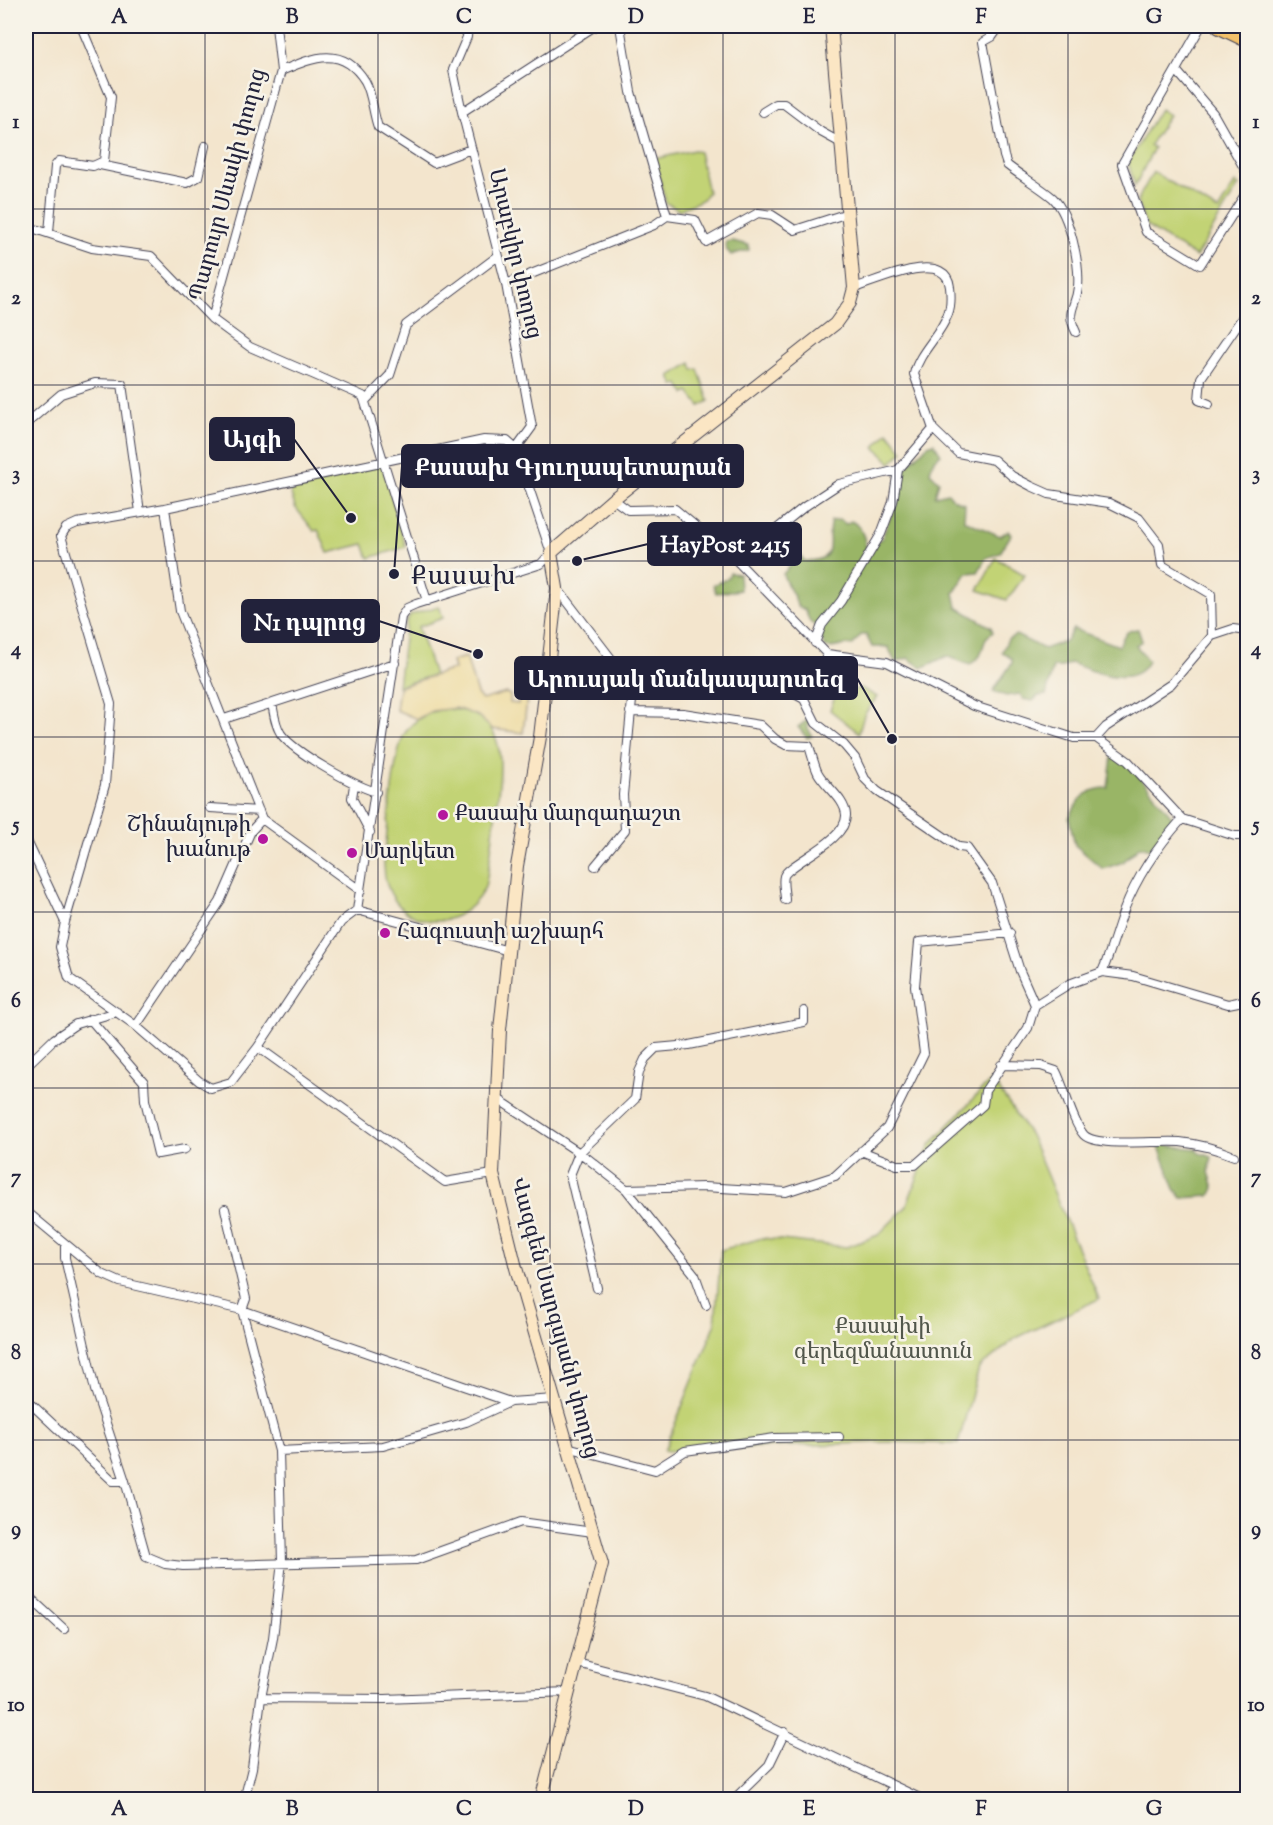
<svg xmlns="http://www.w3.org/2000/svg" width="1273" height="1825" viewBox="0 0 1273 1825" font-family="'Sorts Mill Goudy','Noto Serif Armenian',serif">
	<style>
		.green { fill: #c2d375; stroke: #727a58; stroke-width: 1.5 }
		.forest { fill: #99b566; stroke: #5e6c50; stroke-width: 1.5 }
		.sand { fill: #eeda9e; stroke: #887e6c; stroke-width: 1.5 }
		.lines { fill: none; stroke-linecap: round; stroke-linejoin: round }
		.street-casing { stroke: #413f51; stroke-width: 10 }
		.secondary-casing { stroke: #413f51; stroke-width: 14 }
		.highway-casing { stroke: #413f51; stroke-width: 17 }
		.street { stroke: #fff; stroke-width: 8 }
		.secondary { stroke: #fbe6c4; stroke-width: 12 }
		.highway { stroke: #f4c16b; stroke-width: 15 }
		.grid { fill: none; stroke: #22223b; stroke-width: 1.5; stroke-opacity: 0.55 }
		.poi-dot { fill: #b5179e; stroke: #f7f3e8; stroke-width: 2 }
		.labels { text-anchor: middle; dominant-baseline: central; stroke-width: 5; stroke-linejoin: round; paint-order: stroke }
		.street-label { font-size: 22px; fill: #22223b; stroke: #f7f3e8 }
		.poi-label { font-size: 22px; fill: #22223b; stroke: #f7f3e8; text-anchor: start }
		.park-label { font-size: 22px; fill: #52574c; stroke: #f7f3e8 }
		.quarter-label { font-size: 26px; letter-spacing: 1.5px; fill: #22223b; stroke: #f7f3e8 }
		.leader { fill: none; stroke: #22223b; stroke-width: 2 }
		.callout-dot { fill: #22223b; stroke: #f7f3e8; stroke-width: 2 }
		.callout { fill: #22223b; stroke: #22223b; stroke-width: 2 }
		.callout-label { font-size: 24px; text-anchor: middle; font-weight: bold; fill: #fff }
		.neatline { fill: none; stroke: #22223b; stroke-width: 2 }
		.grid-label { font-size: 20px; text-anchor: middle; font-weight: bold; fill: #22223b }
	</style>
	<rect width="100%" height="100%" fill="#f7f3e8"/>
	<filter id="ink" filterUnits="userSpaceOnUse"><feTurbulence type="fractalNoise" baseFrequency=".0167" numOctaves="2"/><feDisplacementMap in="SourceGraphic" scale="12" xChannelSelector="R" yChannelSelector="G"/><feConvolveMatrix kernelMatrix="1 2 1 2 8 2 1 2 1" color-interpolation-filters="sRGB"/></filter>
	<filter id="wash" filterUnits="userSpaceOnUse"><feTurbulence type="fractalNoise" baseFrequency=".008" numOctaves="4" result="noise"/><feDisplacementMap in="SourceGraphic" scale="24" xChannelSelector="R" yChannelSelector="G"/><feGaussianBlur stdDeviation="1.35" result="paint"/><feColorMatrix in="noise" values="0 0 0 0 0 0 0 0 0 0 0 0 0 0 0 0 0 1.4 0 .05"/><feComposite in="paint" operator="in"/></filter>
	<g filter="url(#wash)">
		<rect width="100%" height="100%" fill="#f3e5cd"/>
		<path class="green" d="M1160,109l9,6 -19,30 4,3 -19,38 -7,-24z
			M694,150l5,2 9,40 -6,8 -23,10 -13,-7 -12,-44z
			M1153,172l65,39 17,-28 4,2 -43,72 -50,-31 -9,-25z
			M691,363l2,7 5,-1 11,32 -9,5 -11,-14 -4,2 -6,-10 -5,1 -4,-9z
			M888,432l15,19 -12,12 -16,-16z
			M381,461l25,86 -37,11 -5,-14 -36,9 -10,-23 -4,1 -19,-24 -6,-20z
			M996,558l29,17 -18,25 -29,-10z
			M439,606l4,12 -25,9 16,48 -36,11 8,-63 4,-8z
			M861,688l16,9 -13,18 -5,18 -29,-23 6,-16z
			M444,709c70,0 57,61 51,109 -3,23 -5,47 -10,69 -28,56 -102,39 -101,-24 3,-27 9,-111 21,-130 9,-14 23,-21 39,-24z
			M992,1079l38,56 69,164 -83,39 -37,30 -21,76 -68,-2 -226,9 51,-126 6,-75 41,-12 85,9 31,-12 28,-28 24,-62z"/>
		<path class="forest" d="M733,241l15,4 1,5 -18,5 -5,-6v-7z
			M934,443l7,11 -8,7 -3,11 9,9 -4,15 13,-3 5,6 12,5 -1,16 36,16 8,-5 3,4 -11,18 -14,5 -8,14 -11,1 -13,20 3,14 34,20 2,5 -7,6 -6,18 -10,9 -23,-9 -25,12 -14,-10 -13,4 -7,-15h-16l-6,-12h-5l-9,11c-9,-3 -17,4 -27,1l-8,-20 -7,-5 -5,-12 -8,-4c-2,-12 -11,-20 -14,-32l10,-11 -1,-10 3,-2 10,10c37,0 19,-22 26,-40l9,-1 6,4 5,-3c11,5 14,16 15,28l16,-11 15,-39 7,-30 24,-24z
			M730,573l9,1 1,16 -24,3 -3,-8 14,-6z
			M1073,629l46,17c5,-11 6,-16 19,-17l4,12 -6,4 12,16c-13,29 -57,10 -77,2l-9,4h-9l-7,28 -8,1 -5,5 -10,-2 -3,-5 -14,2 -13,-5 19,-28v-4l-10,-7 6,-13 8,-4 28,14 22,-8z
			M809,719l2,4 -4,3 5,10 -5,2 -9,-11z
			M1112,756c18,3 49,48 62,63l-23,30 -11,-3 -17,16 -20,7 -28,-24 -6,-27c9,-18 17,-30 39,-30z
			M1158,1144l39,5 2,4 13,4 -3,15 5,16 -4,8 -28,2 -7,-9z"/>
		<path class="sand" d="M466,657l11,37 5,6 24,-7 4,2v8l8,1 1,-8 -3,-4h12l-5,41 -31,-4 -14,-13 -22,-8 -24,3 -15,8 -21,-9 3,-23 55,-18 -2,-8z"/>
	</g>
	<g filter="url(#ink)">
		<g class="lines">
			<g class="street-casing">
				<path id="street" d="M620,26l11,66 36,124
					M987,26l5,11
					M1000,26l-8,11 -9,5 21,114 3,9c15,12 32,21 46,33 17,17 27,66 25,89 -2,21 -13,23 -2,45
					M1201,26l-25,44 37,43 35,62
					M1176,70l-54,94 24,68 54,33 48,-75
					M281,71c31,-13 61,-27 84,10 7,12 8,32 13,46l56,36 37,-14
					M462,112l-9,-42 14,-33 1,-11
					M763,112l13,-8h8l37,28 20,11
					M100,165l87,18 11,-6 7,-31
					M26,226l66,22 59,8 61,63 38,28 113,49 64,205
					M49,232l6,-66 4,-5 34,5 11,-5 7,-64 -30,-71
					M506,284l148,-59 13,-9 28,4 11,22 52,-29 14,2 23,15 53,-17
					M212,319l69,-248 -5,-45
					M365,401l25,-26 16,-50 92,-69
					M1209,404l-10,-4 2,-22 41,-60 6,-18
					M26,424l35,-30 34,-11 27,1 18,128
					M933,429l25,24 36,7 18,16 19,10 18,8 60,9 30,15 20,26 3,21 49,29 1,42 -41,48 -65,43 -10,11
					M484,440l23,1 9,8 35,104 -10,11 -125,40 -9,4 -6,9 -44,293 -16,12 -83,125 -27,35 -20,6 -12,-7 -63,-55 -67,-48 -9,-31 5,-25 40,-137 6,-81 -50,-168 5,-8 11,-5 88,-15z
					M516,449l16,-22 -26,-143 -44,-172 133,-86
					M613,499l15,11 47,-1 62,52 90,93
					M165,508l15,103 82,208
					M737,561l67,-54 35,-23 59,-14 35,-41 -19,-55c5,-22 26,-38 34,-60 3,-8 3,-18 2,-27 -4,-39 -73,-6 -96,1
					M557,588l69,90 152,7c17,-2 46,-11 49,-31
					M1212,636l21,-7 15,2
					M815,643l7,-18 19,-24 40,-67 12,-32 5,-32
					M827,654l60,8 87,44 100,32h22
					M778,685l26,14 12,24 28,22 11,13 10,21 12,12 82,56 8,1 25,35 28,88 15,34
					M272,703c2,11 3,22 9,31 14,19 72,51 95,58
					M630,712l53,1 77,12 15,14 11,6 23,1c3,9 5,19 9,27 8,14 27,26 28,42 1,26 -57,48 -62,61 -2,7 1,17 1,24
					M224,719l171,-56
					M1096,738l32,23 54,58c-24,27 -45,57 -58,91 -8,21 -13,42 -22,62
					M354,785l-2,13 18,34
					M210,808l49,3
					M262,819l99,72
					M1182,819l53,17h13
					M26,839l39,83
					M595,866l30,-36 -2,-35 11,-116
					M357,910l152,41
					M90,1019l54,63 1,18 13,54 27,-5
					M136,1026l84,-124 31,-71 11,-12
					M258,1047l187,135 48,-8
					M1001,1065l40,1 15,5c9,17 16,51 28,64 13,13 76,5 96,7 19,2 37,7 54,14
					M26,1066l28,-27 22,-15 41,-12
					M498,1099l89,59 39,31 69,86 11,30
					M861,1151l36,14h18l68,-60 2,-14 43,-63 7,-23 34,-21 33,-12 31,4 95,28 20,-4
					M626,1189l78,-2 82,5 49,-16 52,-48 37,-75 -9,-67 4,-44 91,-9
					M225,1209l21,90 -4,11 37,141 3,111 -9,76 -12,60 -9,70 -8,32
					M26,1211l76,63 18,8 122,28 268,92 45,-3
					M65,1244v14l30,132 30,91 21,75 19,8 18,2 233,-6 105,-38 72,10
					M597,1288l-27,-113 9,-22 56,-54 4,-27 6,-13 11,-11 33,-3 115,-23v-11
					M26,1399l87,82h12
					M567,1447l88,23 30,-19 90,-13 64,-1
					M279,1451l104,-5 83,-24 44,-20
					M26,1594l38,35
					M577,1663l128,33 219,104
					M261,1698l124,1 184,-7
					M733,1800l36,-35 16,-33
					M885,1800l8,-14"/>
			</g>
			<g class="secondary-casing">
				<path id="secondary" d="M541,1800l61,-236 -86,-296 -23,-94 7,-144 17,-164 23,-129 17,-149 -6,-35 62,-54 222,-175 15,-21 4,-15 -23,-262"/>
			</g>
			<g class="highway-casing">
				<path id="highway" d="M1219,26l29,14"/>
			</g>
			<use href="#street" class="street"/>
			<use href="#secondary" class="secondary"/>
			<use href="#highway" class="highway"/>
		</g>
	</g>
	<path class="grid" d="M205,26v1774M378,26v1774M550,26v1774M723,26v1774M895,26v1774M1068,26v1774M26,209h1222M26,385h1222M26,561h1222M26,737h1222M26,912h1222M26,1088h1222M26,1264h1222M26,1440h1222M26,1616h1222"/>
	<g class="poi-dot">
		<circle cx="443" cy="815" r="6"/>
		<circle cx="263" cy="839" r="6"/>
		<circle cx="352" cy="853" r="6"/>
		<circle cx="385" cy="933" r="6"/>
	</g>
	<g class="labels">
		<g class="street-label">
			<text transform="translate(229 185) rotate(-75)">Պարույր Սևակի փողոց</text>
			<text transform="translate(514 254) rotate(77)">Արաբկիր փողոց</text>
			<text transform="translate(554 1318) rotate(75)">Վազգեն Սարգսյանի փողոց</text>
		</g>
		<g class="poi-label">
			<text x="455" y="815">Քասախ մարզադաշտ</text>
			<text x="251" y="826" text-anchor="end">Շինանյութի<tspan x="251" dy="25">խանութ</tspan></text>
			<text x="364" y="853">Մարկետ</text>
			<text x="397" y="933">Հագուստի աշխարհ</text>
		</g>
		<g class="park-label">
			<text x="883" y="1328">Քասախի<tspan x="883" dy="25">գերեզմանատուն</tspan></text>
		</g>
		<g class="quarter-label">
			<text x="464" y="577">Քասախ</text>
		</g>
	</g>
	<path class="leader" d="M351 518L294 439M394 574L402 466M577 561L648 544M478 654L379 621M892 739L857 678"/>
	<g class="callout-dot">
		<circle cx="351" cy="518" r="6"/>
		<circle cx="394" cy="574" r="6"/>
		<circle cx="577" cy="561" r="6"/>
		<circle cx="478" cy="654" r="6"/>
		<circle cx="892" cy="739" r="6"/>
	</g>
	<g class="callout">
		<rect x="210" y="418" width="84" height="42" rx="6"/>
		<rect x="402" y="445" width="341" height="42" rx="6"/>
		<rect x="648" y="523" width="153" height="42" rx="6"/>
		<rect x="242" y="600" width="137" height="42" rx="6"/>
		<rect x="515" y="657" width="342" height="42" rx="6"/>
	</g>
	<g class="callout-label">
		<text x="252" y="447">Այգի</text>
		<text x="573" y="475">Քասախ Գյուղապետարան</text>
		<text x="725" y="552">HayPost 2415</text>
		<text x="310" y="630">N1 դպրոց</text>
		<text x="686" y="687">Արուսյակ մանկապարտեզ</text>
	</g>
	<rect width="1273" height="1825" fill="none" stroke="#f7f3e8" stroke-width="66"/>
	<rect x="33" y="33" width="1207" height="1759" class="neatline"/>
	<g class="grid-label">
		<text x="119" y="23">A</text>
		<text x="292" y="23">B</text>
		<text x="464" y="23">C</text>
		<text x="636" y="23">D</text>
		<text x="809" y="23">E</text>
		<text x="981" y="23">F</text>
		<text x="1154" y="23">G</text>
		<text x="16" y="128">1</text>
		<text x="1256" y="128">1</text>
		<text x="16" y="304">2</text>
		<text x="1256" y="304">2</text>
		<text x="16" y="480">3</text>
		<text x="1256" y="480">3</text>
		<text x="16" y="655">4</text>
		<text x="1256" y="655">4</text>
		<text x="16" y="831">5</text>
		<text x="1256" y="831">5</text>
		<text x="16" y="1007">6</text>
		<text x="1256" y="1007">6</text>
		<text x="16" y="1183">7</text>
		<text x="1256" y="1183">7</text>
		<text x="16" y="1359">8</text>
		<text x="1256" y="1359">8</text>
		<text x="16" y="1535">9</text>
		<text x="1256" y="1535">9</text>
		<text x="16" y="1711">10</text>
		<text x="1256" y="1711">10</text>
		<text x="119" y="1815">A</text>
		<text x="292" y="1815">B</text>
		<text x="464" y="1815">C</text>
		<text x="636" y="1815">D</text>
		<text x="809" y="1815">E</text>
		<text x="981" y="1815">F</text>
		<text x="1154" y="1815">G</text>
	</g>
</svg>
